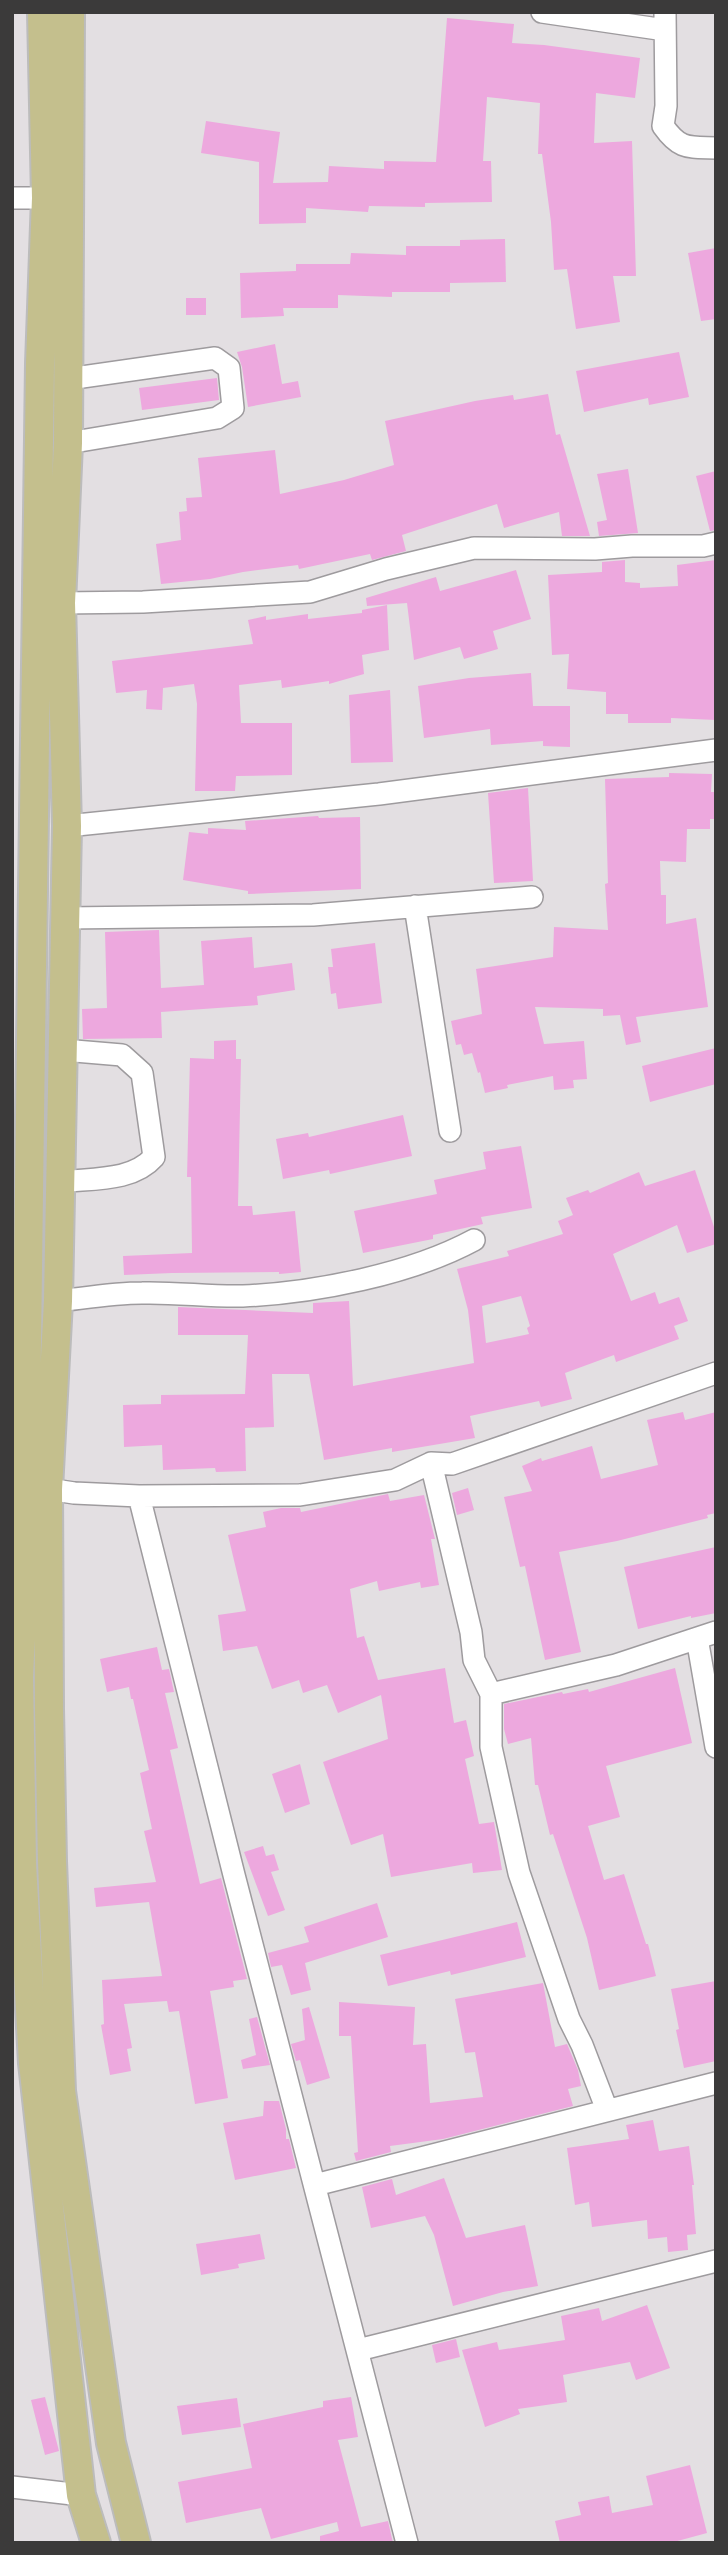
<svg xmlns="http://www.w3.org/2000/svg" width="728" height="2555" viewBox="0 0 728 2555" font-family="'Golos Text',sans-serif">
	<style>
		.building { fill: #eda8de; fill-rule: evenodd }
		.lines { fill: none; stroke-linecap: round; stroke-linejoin: round }
		.minor-casing { stroke: #9e9b9e; stroke-width: 24 }
		.major-casing { stroke: #bcbcbc; stroke-width: 32 }
		.minor { stroke: #fff; stroke-width: 21 }
		.major { stroke: #c4bf8d; stroke-width: 28 }
	</style>
	<rect width="100%" height="100%" fill="#e3dfe2"/>
	<path class="building" d="M447,18l67,6 -2,19 32,2 96,13 -5,40 -39,-5 -2,50 38,-2 4,135h-23l7,46 -44,7 -9,-60 -13,1 -3,-48 -9,-68h-4l2,-51 -53,-6 -4,64h8l1,41 -67,1v4l-56,-1 -1,6 -62,-4v15l-47,1v-62l-58,-9 5,-32 74,11 -7,51 55,-1 1,-16 55,3v-8l52,1z
		M505,239l1,43 -56,1v9h-58v5l-54,-2v13h-55l1,8 -43,2 -1,-45 56,-2v-7h54l1,-11 55,2v-9h54v-6z
		M716,248v71l-15,2 -13,-68z
		M186,298h20v17h-20z
		M275,344l7,40 16,-3 3,16 -53,10 -6,-40 -5,-15z
		M679,352l10,45 -40,8 -1,-7 -64,14 -8,-41z
		M217,378l2,22 -77,10 -3,-22z
		M548,394l8,41 4,-1 30,102h-28l-3,-24 -55,16 -7,-24 -95,31 4,16 -34,9 -2,-6 -71,15 -1,-4 -55,7 -33,7 -49,5 -5,-40 25,-4 -2,-28 8,-1 -1,-13 16,-1 -4,-39 77,-8 5,44 64,-14 50,-15 -9,-44 90,-20 38,-6 1,5z
		M628,469l10,64 -39,3 -2,-14 10,-2 -10,-46z
		M716,471v59l-6,1 -14,-55z
		M625,560v22l15,1v5l38,-2 -1,-21 39,-5v160l-45,-2v5h-43v-9h-22v-22l-39,-3 2,-35 -17,1 -4,-80 54,-3v-10z
		M516,570l15,49 -38,12 5,18 -34,10 -4,-12 -46,13 -7,-57 -40,3 -1,-8 70,-21 4,14z
		M387,605l2,45 -27,5 2,19 -35,10v-3l-47,7 -1,-8 -42,5 2,38h51v52l-56,1 -1,15h-40l2,-87 -3,-20 -31,4 -1,22 -16,-1 1,-19 -31,3 -4,-32 141,-17 -5,-24 18,-4v4l42,-6v5l54,-6v-3z
		M531,673l2,33h37v41l-27,-1v-5l-52,4 -1,-16 -66,9 -6,-52 51,-8z
		M390,690l3,72 -42,1 -2,-68z
		M669,773l43,1 -1,18h5l-1,27h-5v10h-23l-1,33 -26,-1 1,34h5v29l30,-6 12,89 -72,10 5,25 -15,3 -6,-30 -17,1v-7l-68,-2 9,37 40,-3 3,38 -14,1 1,8 -20,2 -1,-14 -46,9 1,3 -23,5 -5,-21 -2,1 -6,-20 -8,2 -3,-11 -5,1 -5,-24 31,-7 -6,-45 77,-12 1,-30 54,3 -3,-46 3,-1 -3,-104 64,-2z
		M528,788l5,93 -39,2 -6,-90z
		M318,816l1,2 41,-1 1,72 -113,5v-3l-65,-11 6,-48 19,2v-6l38,2 -1,-9z
		M159,930l2,58 43,-3 -3,-44 51,-4 2,31 38,-5 3,27 -38,6 1,9 -97,7 1,26 -79,1 -1,-30 25,-1 -2,-76z
		M375,943l7,60 -44,6 -2,-16 -5,1 -3,-27h5l-2,-18z
		M236,1040v19h5l-3,147h14l1,9 42,-4 6,61 -22,2v-2l-107,1 -48,2 -1,-19 69,-3 -1,-76h-4l3,-119 24,1v-18z
		M716,1048v36l-66,18 -8,-36z
		M403,1115l9,41 -82,18 -1,-4 -46,9 -7,-40 32,-6 1,4z
		M521,1146l11,62 -51,9 2,7 -50,11v4l-70,14 -9,-42 83,-17 -3,-14 52,-11 -3,-17z
		M695,1170l21,63v11l-29,9 -10,-28 -64,29 18,47 24,-9 4,12 20,-7 9,24 -14,5 5,13 -63,23 -2,-7 -49,18 7,26 -31,8 -2,-6 -69,15 5,22 -83,14v-4l-68,12 -15,-86h-37l2,53 -29,1 1,43 -30,1 -1,-4 -52,2 -1,-25 -38,2 -1,-42 38,-1v-9l84,-1 3,-59h-70v-28l135,6v-10l36,-2 4,85 121,-23 -6,-53 -11,-41 52,-13 -2,-5 56,-17 -5,-13 15,-6 -7,-17 22,-8 2,3 49,-21 6,14zM521,1296l9,30 -3,2 2,6 -43,9 -4,-37z
		M683,1412l2,8 31,-8v101l-9,2 1,3 -91,23 -58,11 22,100 -36,8 -20,-94 -5,1 -16,-70 28,-6 -10,-25 19,-8 1,3 50,-15 9,33 57,-14 -11,-45z
		M468,1488l6,22 -17,5 -5,-22z
		M388,1494l2,7 34,-6 11,44h-4l8,46 -18,3 -1,-6 -41,9 -2,-10 -27,8 7,49 7,-2 14,44 67,-12 9,55 12,-3 8,36 -9,3 14,65 15,-2 8,48 -29,3 -1,-10 -81,14 -8,-43 -32,11 -28,-83 65,-23 -7,-44 -43,18 -11,-28 -24,8 -4,-13 -27,9 -15,-43 -34,5 -5,-36 28,-4 -18,-76 38,-8 -3,-15 18,-4h19l1,4z
		M716,1547v66l-25,5v-2l-53,13 -14,-62z
		M157,1647l5,23 7,-1 5,23 -9,1 13,55 -8,2 30,134 21,-6 26,101 -14,2 1,6 -24,4 18,107 -33,6 -16,-93 -10,1 -2,-11 -43,3 8,44 -5,1 4,22 -21,4 -9,-50 3,-1 -2,-44 60,-4 -13,-74 -53,5 -2,-19 62,-6 -12,-51 8,-2 -12,-56 9,-3 -16,-71h-2l-2,-12 -22,5 -7,-33z
		M675,1668l17,75 -86,23 14,51 -32,9 16,54 20,-6 22,70h2l8,32 -57,14 -12,-52 -34,-104 -3,1 -12,-50h-3l-4,-47 -23,6 -4,-15v-25l58,-12 1,2 25,-5 1,3z
		M300,1764l10,40 -25,9 -13,-39z
		M263,1846l3,10 8,-2 5,16 -8,2 14,38 -17,6 -24,-64z
		M377,1903l11,34 -83,26 6,27 -20,5 -9,-30 -11,2 -3,-14 41,-11 -5,-15z
		M517,1922l9,35 -75,18 -1,-4 -62,15 -8,-31z
		M716,1981v80l-32,7 -8,-38 3,-1 -8,-40z
		M543,1983l12,64 12,-3 11,26 3,16 -13,3 5,17 -130,33 -53,7 1,6 -35,9 -2,-8 4,-1 -7,-116h-12v-34l76,5 -2,38 13,-1 4,59 53,-6 -8,-45 -10,1 -10,-54z
		M309,2007l21,71 -23,7 -7,-25 -4,1 -5,-17 14,-4 -3,-31z
		M257,2017l13,48 -27,4 -2,-9 15,-5 -7,-36z
		M264,2101h15l7,28v10h3l7,29 -61,12 -12,-57 40,-7z
		M653,2120l6,31 30,-5 5,39h-2l4,49 -9,1 1,15 -20,2 -1,-15 -19,2 -1,-19 -55,7 -3,-25 -14,3 -8,-57 62,-9 -3,-14z
		M444,2178l22,60 59,-13 13,61 -35,6 -50,14 -19,-71 -9,-19 -54,12 -9,-41 30,-8 4,16z
		M260,2234l5,25 -27,5 1,4 -38,7 -5,-31z
		M647,2305l23,63 -34,12 -6,-18 -67,13 4,27 -49,7 2,5 -35,13 -23,-77 35,-8 2,8 66,-10 -4,-24 38,-8 3,13z
		M456,2339l4,18 -24,6 -4,-18z
		M45,2397l14,54 -14,4 -14,-55z
		M351,2397l7,40 -20,3 23,87 27,-6 5,22h-73v-7l19,-5 -2,-9 -66,17 -10,-31 -75,15 -8,-41 74,-14 -9,-44 80,-17v-6z
		M237,2398l4,29 -59,8 -5,-29z
		M690,2465l17,68 -37,10h-110l-5,-22 26,-6 -3,-13 31,-6 3,17 41,-8 -7,-29z"/>
	<g class="lines">
		<g class="minor-casing">
			<path id="minor" d="M542,12l123,18
				M665,12l1,94 -3,20c17,24 25,21 53,22
				M12,198h34
				M68,379l147,-21 14,10 4,40 -16,10 -149,25
				M61,603l82,-1 167,-10 76,-23 88,-21 121,1 37,-3h71l13,-3
				M67,826l312,-32 337,-44
				M415,906l35,225
				M65,918l248,-3 219,-18
				M60,1182c32,-4 72,0 94,-25l-12,-84 -20,-18 -59,-5
				M58,1301c27,-3 56,-8 84,-8 34,-1 68,4 101,3 72,-3 168,-22 231,-56
				M431,1463l40,169 3,28 17,34 125,-29 100,-33
				M48,1489l26,4 65,3 161,-1 95,-15 36,-17 21,1 264,-91
				M139,1496l95,379 173,668
				M697,1638l19,109
				M491,1694v53l28,126 50,146 13,26 25,65
				M315,2185l401,-102
				M358,2350l358,-89
				M12,2487l69,8"/>
		</g>
		<g class="major-casing">
			<path id="major" d="M42,12l4,186 -6,166 -16,1203 -5,110 3,187 11,199 48,432 15,48
				M70,12l-2,431 -7,160 6,223 -9,475 -10,188 1,220 3,152 9,230 50,352 25,100"/>
		</g>
		<use href="#minor" class="minor"/>
		<use href="#major" class="major"/>
	</g>
	<rect width="728" height="2555" fill="none" stroke="#3b3a3a" stroke-width="28"/>
</svg>
